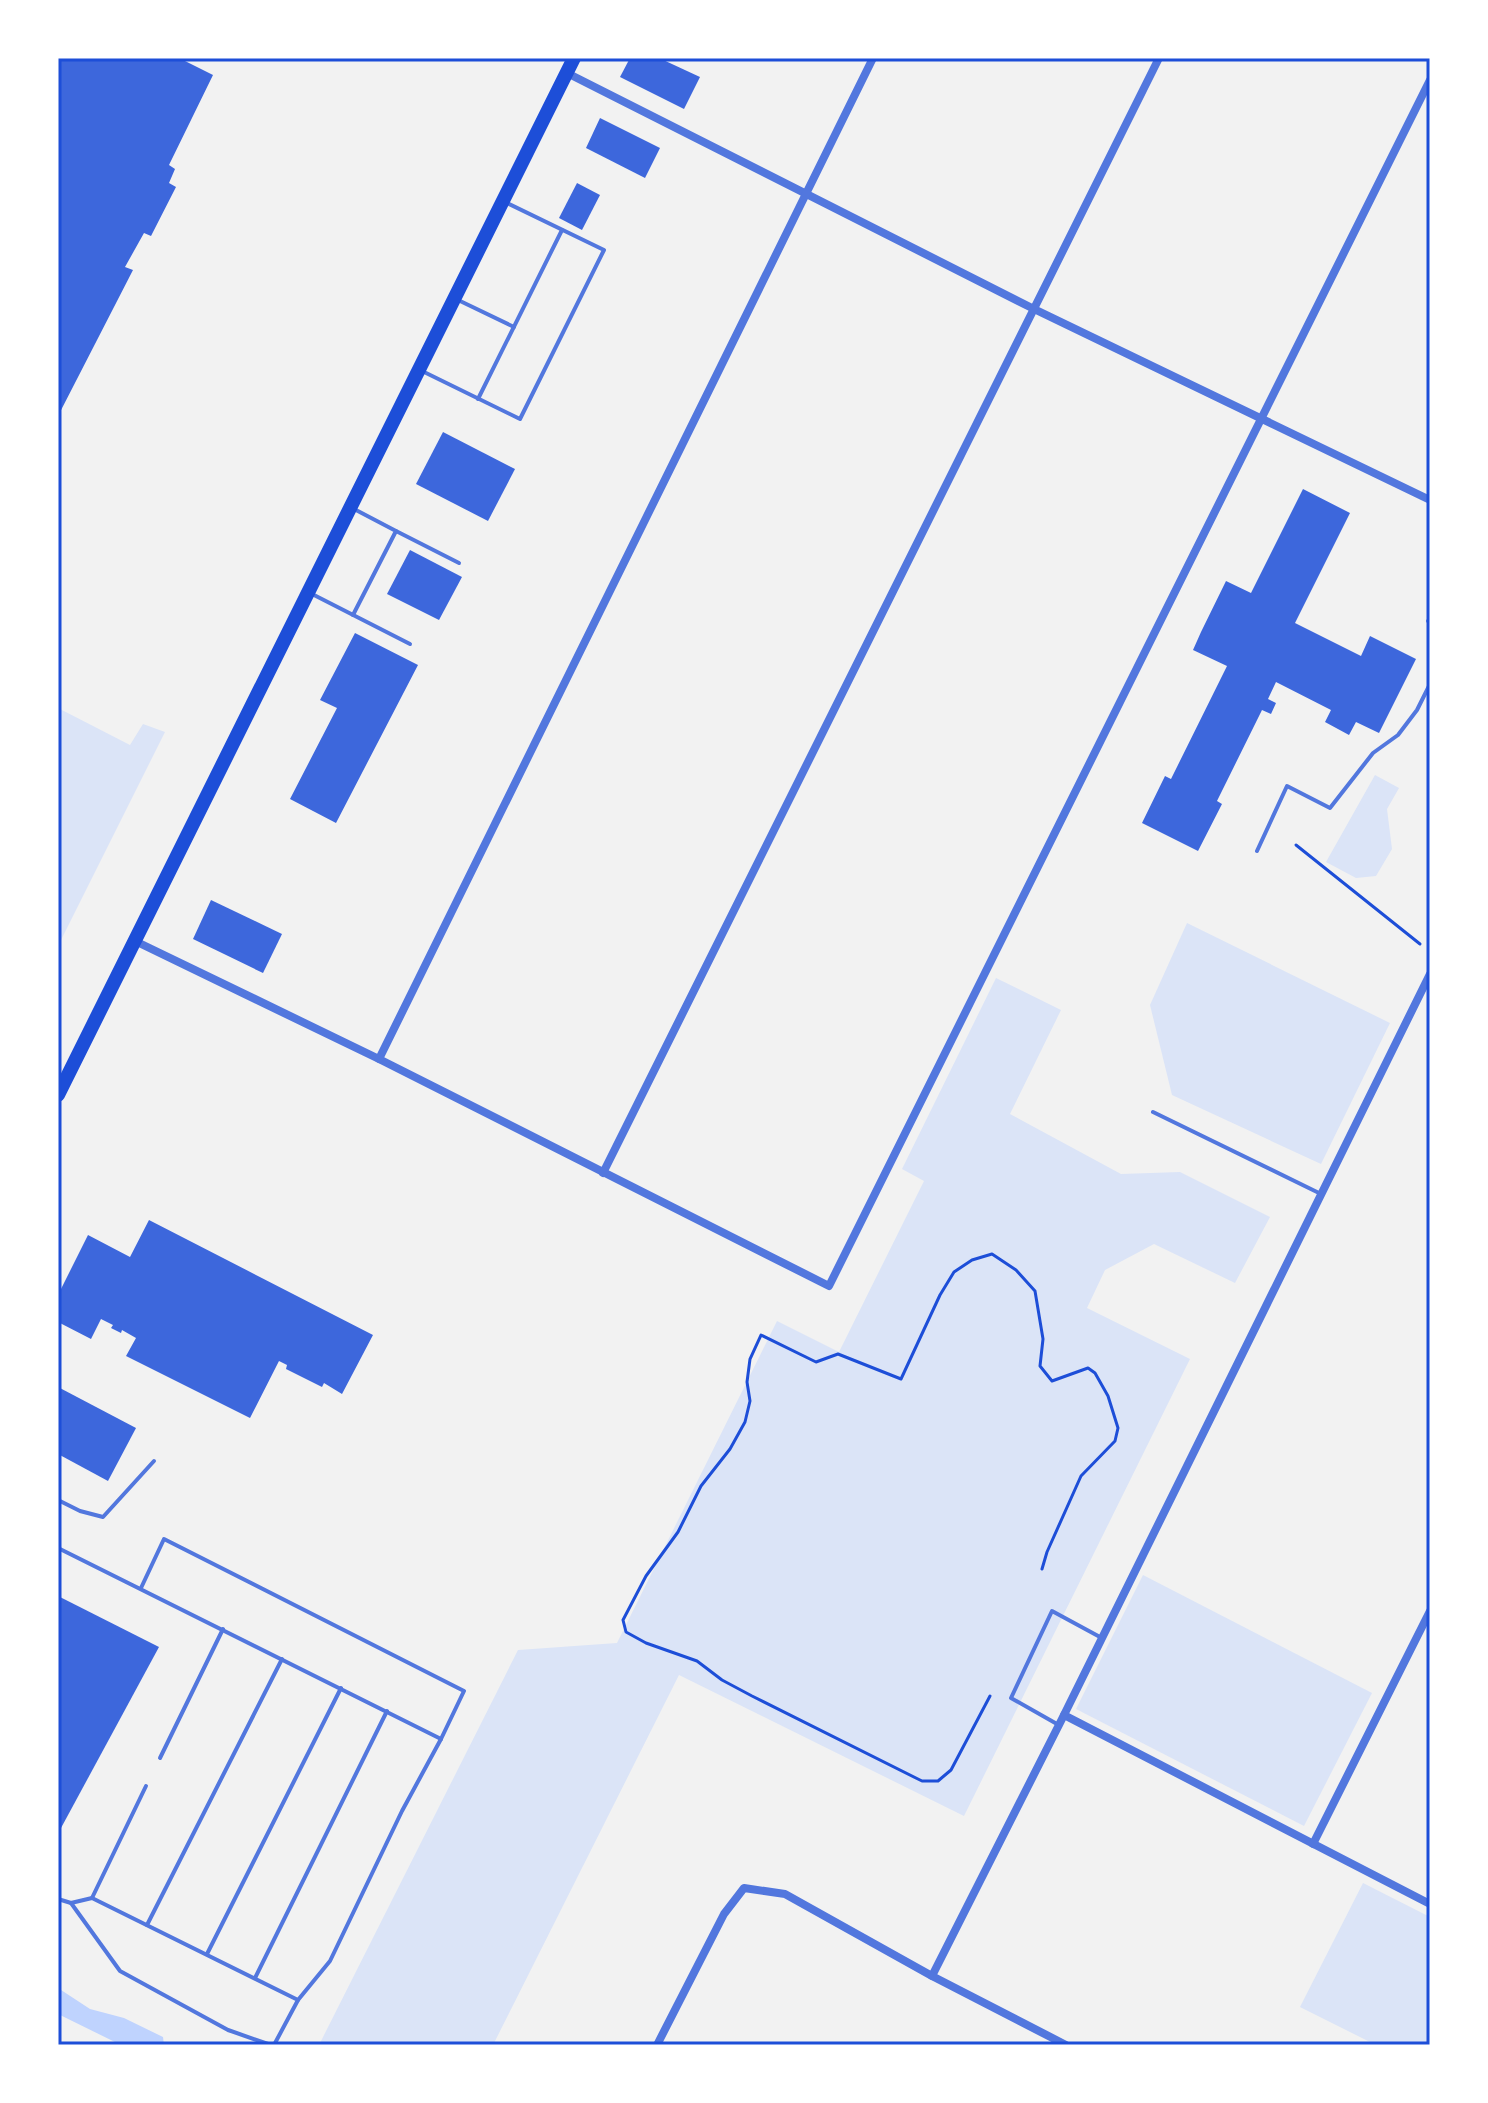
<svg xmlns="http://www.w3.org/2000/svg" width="1488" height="2103" viewBox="0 0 1488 2103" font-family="'Nunito Sans',sans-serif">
  <rect width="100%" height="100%" fill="#f2f2f2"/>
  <g fill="#dbe4f7">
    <polygon points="58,708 130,745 143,724 165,732 58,946"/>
    <polygon points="1375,775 1399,788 1387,809 1392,849 1376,876 1356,878 1326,862"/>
    <polygon points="1187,923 1390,1023 1321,1164 1172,1095 1150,1005"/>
    <polygon points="996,978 1061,1010 1010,1114 1121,1174 1180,1172 1270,1217 1235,1283 1154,1244 1105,1270 1087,1308 1190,1359 964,1816 679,1675 493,2045 319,2045 518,1650 617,1643 777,1321 839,1352 924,1181 902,1169"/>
    <polygon points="1143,1575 1372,1693 1304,1826 1076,1709"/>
    <polygon points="1363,1883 1430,1917 1430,2045 1376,2045 1300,2007"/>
  </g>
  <polygon fill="#bfd3fe" points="58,1988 90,2009 124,2018 163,2037 164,2045 121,2045 58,2014"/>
  <g fill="#3d67dc">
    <polygon points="58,58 179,58 213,75 169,165 175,169 169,183 176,187 151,236 144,233 125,267 133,270 58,416"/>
    <polygon points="630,58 659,58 700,77 684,109 620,77"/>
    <polygon points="600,118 660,148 645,178 586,148"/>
    <polygon points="577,183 600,195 582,230 559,218"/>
    <polygon points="443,432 515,469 488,521 416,484"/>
    <polygon points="1303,489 1350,513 1295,623 1361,656 1370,636 1416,659 1379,733 1356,722 1349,735 1325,722 1331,710 1276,682 1268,699 1276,703 1271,714 1262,710 1217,801 1222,804 1198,851 1142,823 1165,776 1171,779 1227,666 1193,650 1201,632 1226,581 1251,593"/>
    <polygon points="410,550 462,577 439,620 387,594"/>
    <polygon points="355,633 418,665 336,823 290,799 337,708 320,700"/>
    <polygon points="211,900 282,934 263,973 193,939"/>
    <polygon points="149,1220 373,1335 342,1394 324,1383 322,1387 286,1369 287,1365 279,1361 250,1418 126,1356 136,1338 122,1330 121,1333 111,1328 113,1325 101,1319 91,1339 58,1322 58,1295 88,1235 130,1257"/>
    <polygon points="58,1387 136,1428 108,1481 58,1454"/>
    <polygon points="58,1596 159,1647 61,1828 58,1827"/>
  </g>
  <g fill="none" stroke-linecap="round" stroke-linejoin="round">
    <g stroke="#1d4ed8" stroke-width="3">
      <polyline points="1296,845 1420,944"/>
      <polyline points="990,1696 951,1770 938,1781 922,1781 752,1696 722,1680 697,1661 646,1643 626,1632 623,1620 646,1576 678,1532 701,1486 730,1449 745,1422 750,1401 747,1382 750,1359 761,1335 816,1362 838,1354 901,1379 940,1295 954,1272 972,1260 992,1254 1016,1270 1035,1291 1043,1339 1040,1366 1052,1381 1088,1368 1095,1373 1108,1396 1118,1428 1115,1441 1081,1476 1047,1552 1042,1569"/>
    </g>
    <g stroke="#5277de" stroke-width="4">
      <polyline points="458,300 514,327"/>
      <polyline points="422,371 520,419 604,250 505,202"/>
      <polyline points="478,399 562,230"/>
      <polyline points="396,531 459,563"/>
      <polyline points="312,594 410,644"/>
      <polyline points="353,615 396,531 354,509"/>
      <polyline points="1430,618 1428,621 1430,624"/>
      <polyline points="1257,851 1287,786 1330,808 1373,753 1398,735 1417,710 1430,684"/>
      <polyline points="1153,1112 1319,1193"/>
      <polyline points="58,1500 80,1511 103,1517 154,1461"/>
      <polyline points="58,1548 441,1739 464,1691 164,1539 141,1588"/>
      <polyline points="1057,1724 1011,1698 1052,1611 1100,1637"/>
      <polyline points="160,1758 223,1629"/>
      <polyline points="92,1898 146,1786"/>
      <polyline points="58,1899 71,1903 92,1898 298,2000 274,2045"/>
      <polyline points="71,1903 120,1971 228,2030 271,2045"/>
      <polyline points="147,1925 282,1659"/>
      <polyline points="207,1954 341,1688"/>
      <polyline points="255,1978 387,1711"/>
      <polyline points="298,2000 330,1961 402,1811 441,1739"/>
    </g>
    <g stroke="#5277de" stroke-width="8">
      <polyline points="567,73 1034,309 1430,500"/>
      <polyline points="135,941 379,1059 829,1286 1430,80"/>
      <polyline points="379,1059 873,58"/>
      <polyline points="603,1173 1159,58"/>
      <polyline points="1064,1715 1430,1904"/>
      <polyline points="1313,1844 1430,1611"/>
      <polyline points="932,1976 1064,1715 1430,974"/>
      <polyline points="657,2045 724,1914 744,1888 785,1894 932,1976 1066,2045"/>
    </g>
    <polyline stroke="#1d4ed8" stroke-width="14" points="58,1095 574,58"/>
  </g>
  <rect width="1488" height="2103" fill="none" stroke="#ffffff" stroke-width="120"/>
  <rect x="60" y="60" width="1368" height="1983" fill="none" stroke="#1d4ed8" stroke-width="3"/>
</svg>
